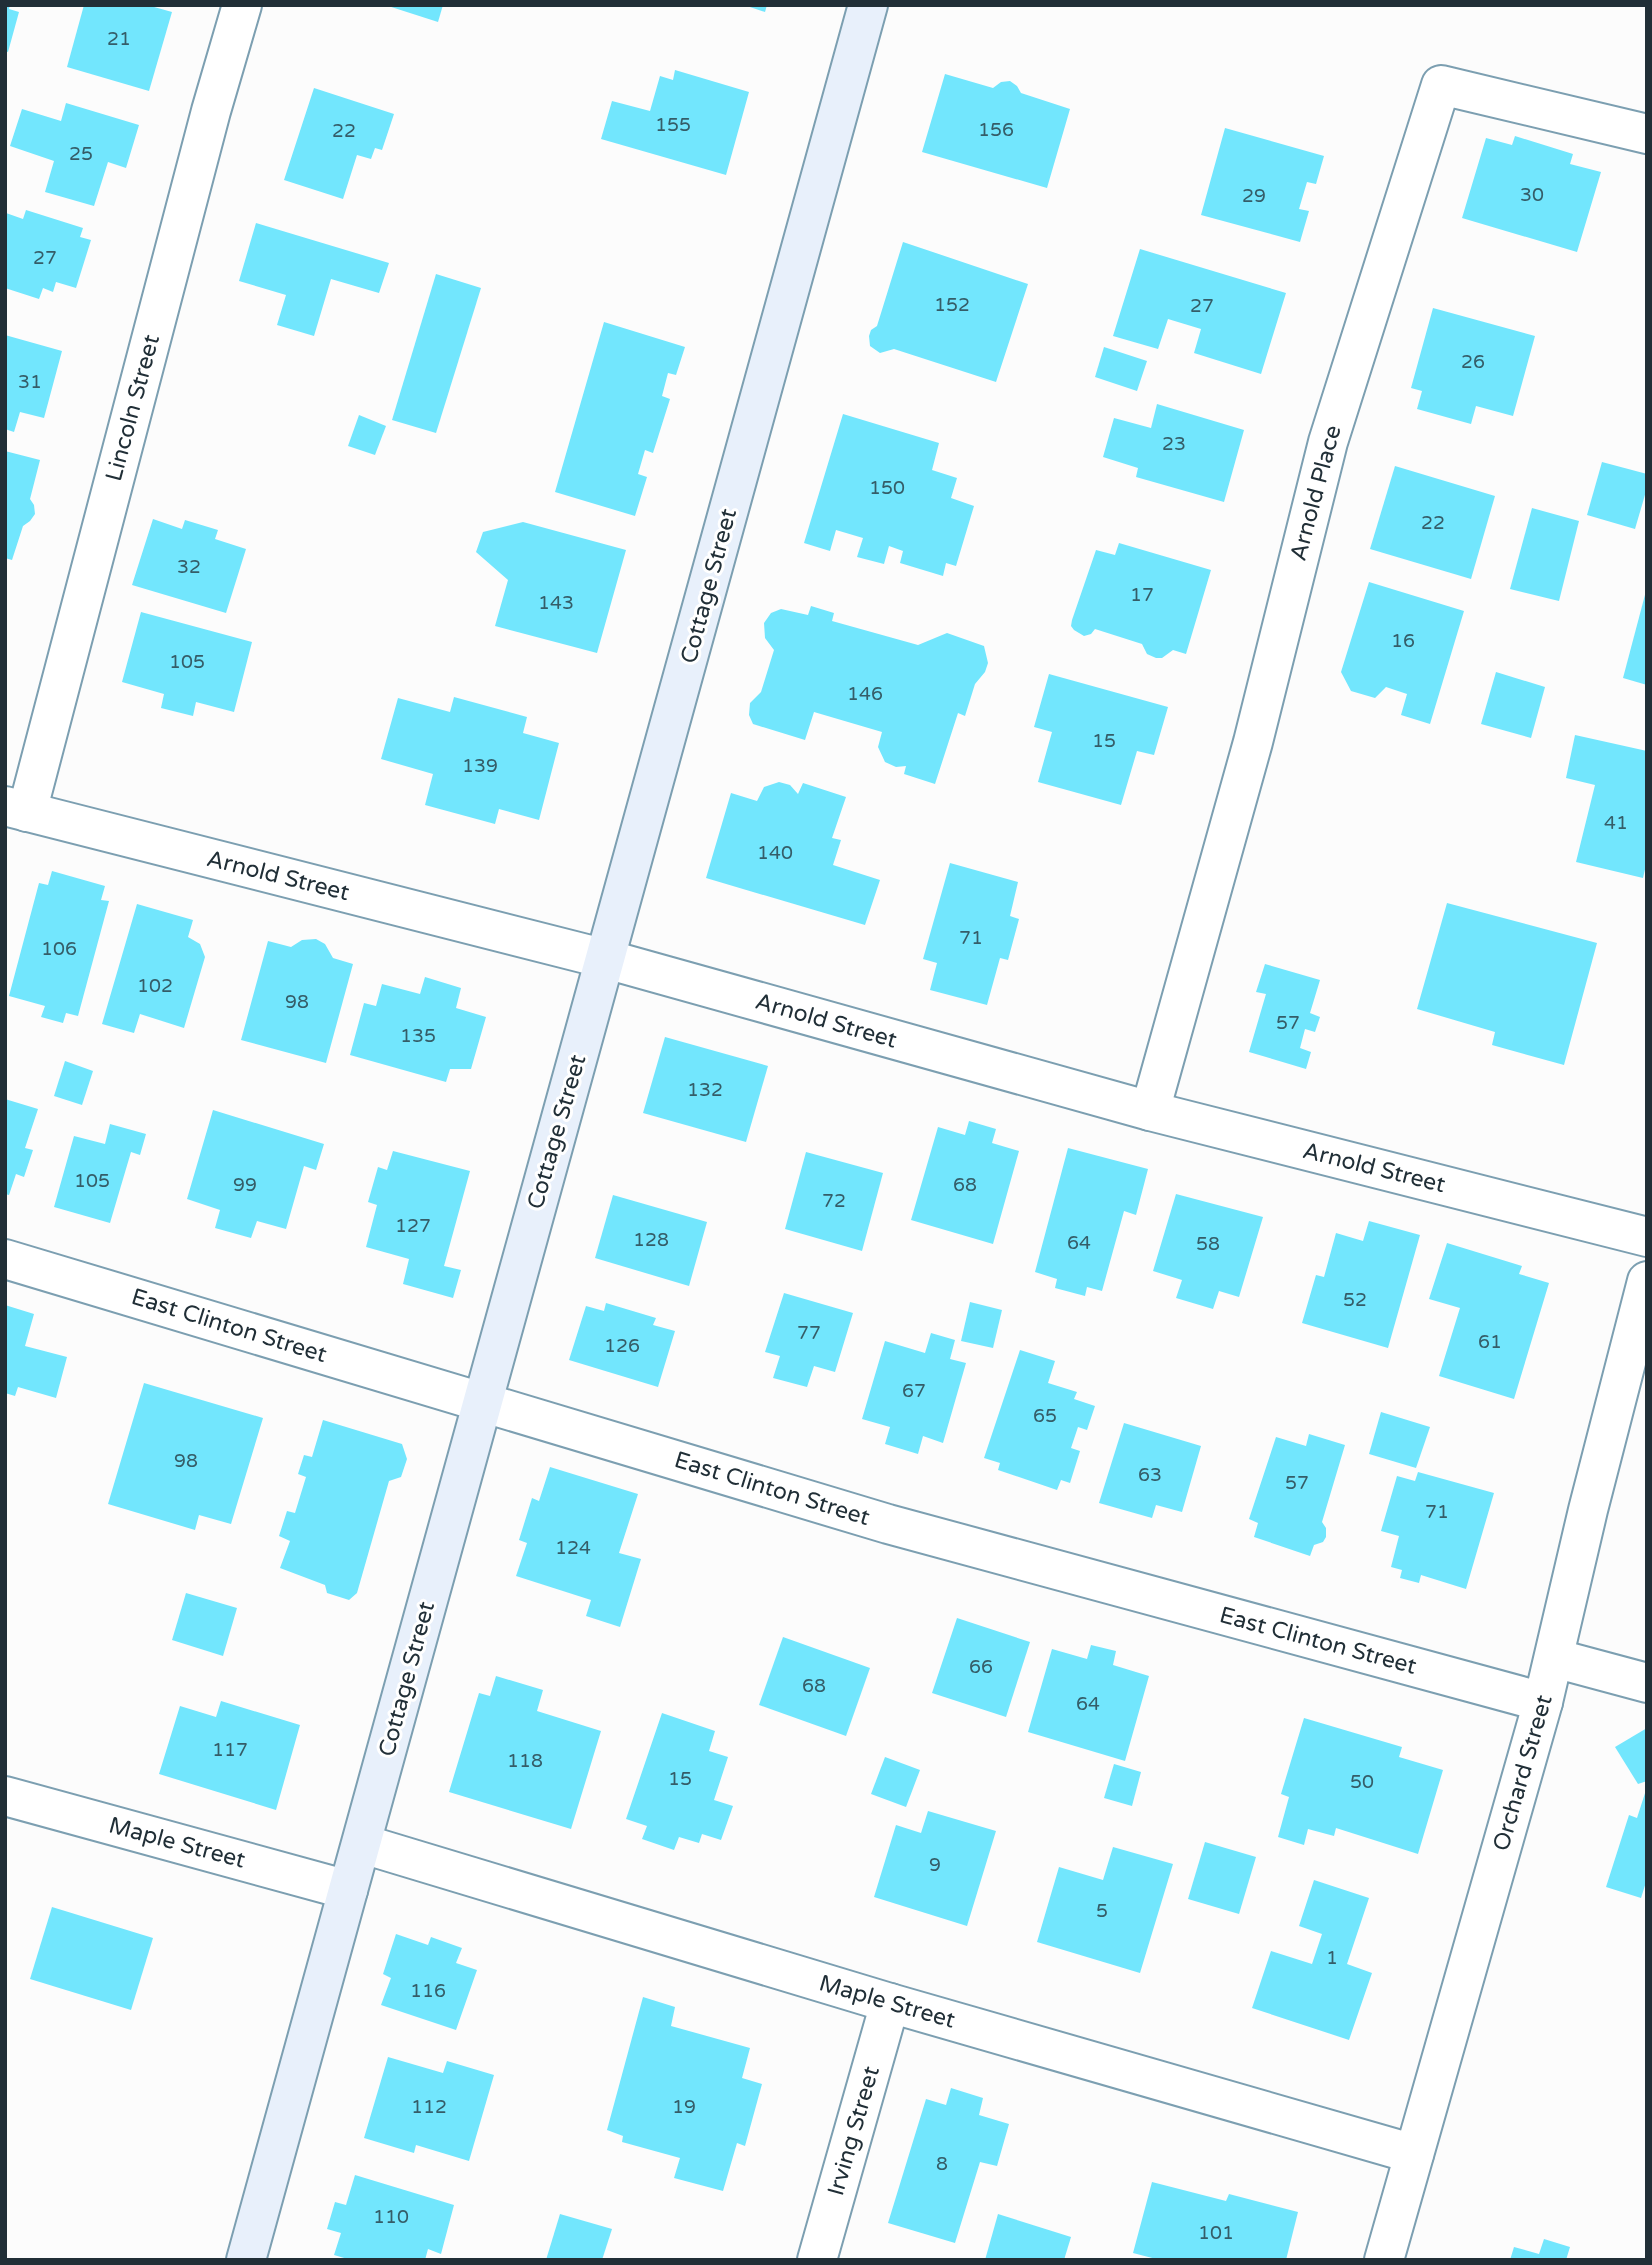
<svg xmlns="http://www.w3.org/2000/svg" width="1652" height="2265" viewBox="0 0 1652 2265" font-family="'Varela Round',sans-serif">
  <rect width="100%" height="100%" fill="#fcfcfc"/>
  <g fill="#72e6fd">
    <polygon points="5,5 10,5 9,9 19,12 8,52 5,51"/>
    <polygon points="84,5 147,5 172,12 149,91 67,67"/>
    <polygon points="385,5 443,5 438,22"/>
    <polygon points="744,5 767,5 765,12"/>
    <polygon points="675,70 749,92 726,175 601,139 612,101 650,111 660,76 673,80"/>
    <polygon points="945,74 993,88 1001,82 1010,81 1017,86 1021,93 1070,109 1047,188 922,152"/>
    <polygon points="314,88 394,114 382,150 375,148 371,159 357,155 343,199 284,180"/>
    <polygon points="66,103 139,125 126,168 108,162 94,206 45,192 54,161 10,146 22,109 61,121"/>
    <polygon points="1225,128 1324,156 1316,184 1307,182 1299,209 1309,211 1300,242 1201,215"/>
    <polygon points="1515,136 1573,154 1570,164 1601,172 1577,252 1462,218 1486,138 1512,145"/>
    <polygon points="26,210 83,228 80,237 91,240 76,288 56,282 53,292 43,288 39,299 5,288 5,216 6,213 23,219"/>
    <polygon points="256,223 389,263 379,293 331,279 314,336 277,325 286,295 239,281"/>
    <polygon points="903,242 1028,284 996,382 894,349 880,353 870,346 869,336 871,330 877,326"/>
    <polygon points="1140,249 1286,293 1261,374 1194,353 1201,329 1168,319 1158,349 1113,336"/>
    <polygon points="436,274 481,288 436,433 392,420"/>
    <polygon points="1433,308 1535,336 1513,416 1476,406 1471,424 1417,409 1422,391 1411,388"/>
    <polygon points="604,322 685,347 676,375 668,373 662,396 670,399 653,453 645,450 638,474 647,477 635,516 555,492"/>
    <polygon points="5,335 62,351 44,418 20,412 14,432 5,429"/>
    <polygon points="1104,347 1147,361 1137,391 1095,377"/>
    <polygon points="1157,404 1244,430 1224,502 1136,477 1138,468 1103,457 1114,418 1151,428"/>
    <polygon points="843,414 939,443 932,470 957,478 951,498 974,506 956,566 946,563 943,576 900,563 903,551 889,546 884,564 857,557 863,538 836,530 830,551 804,543"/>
    <polygon points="359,415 386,426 375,455 348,446"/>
    <polygon points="5,451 40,460 30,499 34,505 35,514 30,521 23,526 12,560 5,558"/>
    <polygon points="1602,462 1647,474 1647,488 1635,529 1587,515"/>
    <polygon points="1395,466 1495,496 1471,579 1370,549"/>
    <polygon points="1532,508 1579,521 1559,601 1510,589"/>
    <polygon points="153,519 182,529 185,520 218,530 215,539 246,549 226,613 132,585"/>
    <polygon points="523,522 626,550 597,653 495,626 508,580 476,552 483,532"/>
    <polygon points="1119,543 1211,570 1186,654 1173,650 1162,658 1156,658 1147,654 1142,644 1095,629 1091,634 1084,636 1074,630 1071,626 1072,620 1096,550 1115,555"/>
    <polygon points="1369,582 1464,611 1430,724 1401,715 1407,694 1386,687 1375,698 1351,691 1341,672"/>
    <polygon points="1646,591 1647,592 1647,685 1623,678"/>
    <polygon points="811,606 834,613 832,621 918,645 947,633 984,646 988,663 985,672 975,684 965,716 958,713 935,784 904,774 906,766 896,767 885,762 878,747 882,732 814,712 805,740 753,724 749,715 750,703 761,692 774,650 765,638 764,623 771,613 781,609 808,615"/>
    <polygon points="141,612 252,642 234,712 196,702 193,716 161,708 164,694 122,682"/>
    <polygon points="1496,672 1545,687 1531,738 1481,724"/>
    <polygon points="1049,674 1168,707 1154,755 1137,751 1121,805 1038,782 1052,732 1034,727"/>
    <polygon points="454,697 527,717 523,733 559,743 539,820 499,809 495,824 425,805 433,774 381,759 398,698 450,712"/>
    <polygon points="1575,735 1647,751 1647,861 1643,878 1576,862 1595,785 1566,778"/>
    <polygon points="779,782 790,785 798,794 803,783 846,797 832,838 841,840 833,865 880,880 865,925 706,878 731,793 757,801 764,787"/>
    <polygon points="950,863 1018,882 1010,916 1019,919 1008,960 1000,958 987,1005 930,990 937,963 923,959"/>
    <polygon points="52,871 105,886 101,900 109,901 78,1016 66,1013 63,1023 41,1017 45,1006 9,996 39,883 48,885"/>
    <polygon points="1447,903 1597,943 1564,1065 1492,1045 1495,1032 1417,1009"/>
    <polygon points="137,904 193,920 188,937 200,944 205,957 184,1028 140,1014 134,1033 102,1024"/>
    <polygon points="316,939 325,944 333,958 353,964 326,1063 241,1040 268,941 291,947 302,940"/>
    <polygon points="1265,964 1320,980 1310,1013 1320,1017 1315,1032 1305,1029 1300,1048 1311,1052 1306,1069 1249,1052 1266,994 1256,992"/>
    <polygon points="425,977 461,988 456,1008 486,1017 471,1069 450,1069 446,1082 350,1055 364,1003 376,1006 382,984 420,994"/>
    <polygon points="665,1037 768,1066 746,1142 643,1113"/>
    <polygon points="65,1061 93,1071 82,1105 54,1096"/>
    <polygon points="5,1099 38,1109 25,1148 33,1150 24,1177 16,1174 9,1195 5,1194"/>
    <polygon points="213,1110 324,1144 316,1170 304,1166 286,1229 257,1221 251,1238 215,1228 220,1210 187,1199"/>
    <polygon points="969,1121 996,1129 992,1143 1019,1151 993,1244 911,1220 938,1127 965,1135"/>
    <polygon points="110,1124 146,1134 140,1155 131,1152 110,1223 54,1207 74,1136 105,1144"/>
    <polygon points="1068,1148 1148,1169 1136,1215 1124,1211 1102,1291 1087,1287 1085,1296 1055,1288 1057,1279 1035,1272"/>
    <polygon points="393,1151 470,1171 444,1266 461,1270 453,1298 403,1284 409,1259 366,1247 377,1205 368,1202 378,1167 387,1170"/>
    <polygon points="806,1152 883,1173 862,1251 785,1229"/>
    <polygon points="1176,1194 1263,1217 1239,1297 1219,1291 1213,1309 1176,1298 1182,1280 1153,1271"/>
    <polygon points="613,1195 707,1222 689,1286 595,1258"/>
    <polygon points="1369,1221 1420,1235 1388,1348 1302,1323 1316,1275 1324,1277 1336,1233 1363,1241"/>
    <polygon points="1447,1243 1522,1266 1519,1274 1549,1283 1514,1399 1439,1376 1460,1308 1429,1299"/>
    <polygon points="784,1293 853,1313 835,1372 814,1366 807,1387 773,1378 780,1356 765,1352"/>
    <polygon points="970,1302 1002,1310 993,1348 961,1341"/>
    <polygon points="606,1303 656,1318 653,1325 675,1331 658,1387 569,1360 586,1306 604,1311"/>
    <polygon points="5,1305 34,1314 25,1346 67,1357 56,1398 18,1387 15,1396 5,1393"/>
    <polygon points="931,1333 955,1340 950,1359 966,1363 943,1443 923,1436 918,1454 885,1444 890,1427 862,1419 885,1341 925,1353"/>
    <polygon points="1020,1350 1055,1361 1048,1383 1077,1392 1074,1399 1095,1406 1087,1430 1078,1427 1071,1448 1080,1451 1070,1483 1061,1480 1057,1490 998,1470 1000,1463 984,1458"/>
    <polygon points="144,1383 263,1418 231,1524 199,1515 195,1530 108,1504"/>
    <polygon points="1381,1412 1430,1427 1416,1468 1369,1454"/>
    <polygon points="323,1420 402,1444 407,1459 401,1477 389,1481 357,1593 349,1600 327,1593 325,1585 280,1568 290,1541 279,1536 287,1511 295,1513 306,1477 298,1474 304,1455 312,1457"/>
    <polygon points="1124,1423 1201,1446 1182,1512 1156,1505 1152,1518 1099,1503"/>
    <polygon points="1309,1434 1345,1445 1322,1522 1326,1528 1326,1537 1323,1542 1314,1545 1310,1556 1254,1537 1258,1523 1249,1519 1276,1437 1306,1446"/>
    <polygon points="550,1467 638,1494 619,1553 641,1559 620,1627 586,1616 591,1600 516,1576 527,1543 519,1540 532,1498 539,1501"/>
    <polygon points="1418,1472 1494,1493 1466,1589 1421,1575 1419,1583 1400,1578 1402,1570 1391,1567 1399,1536 1381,1531 1397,1476 1415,1481"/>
    <polygon points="186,1593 237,1608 223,1656 172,1640"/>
    <polygon points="957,1618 1030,1642 1006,1717 932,1693"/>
    <polygon points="783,1637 870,1668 846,1736 759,1705"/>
    <polygon points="1091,1645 1116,1651 1113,1665 1149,1676 1125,1761 1028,1732 1052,1649 1087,1659"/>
    <polygon points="496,1676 543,1690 537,1711 601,1731 571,1829 449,1792 479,1693 490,1696"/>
    <polygon points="221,1701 300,1725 276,1810 159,1774 180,1706 216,1717"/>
    <polygon points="662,1713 715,1731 709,1751 728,1757 714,1800 733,1806 721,1840 702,1834 699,1843 679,1837 674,1850 642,1839 647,1826 626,1819"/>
    <polygon points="1304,1718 1402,1747 1399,1757 1443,1770 1418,1854 1336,1828 1334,1836 1308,1829 1304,1845 1278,1837 1289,1797 1281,1794"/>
    <polygon points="1647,1728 1647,1781 1638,1784 1615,1747"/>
    <polygon points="885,1757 920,1770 906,1807 871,1794"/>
    <polygon points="1114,1764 1141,1772 1132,1806 1104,1798"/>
    <polygon points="1646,1790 1647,1879 1641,1898 1606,1887 1629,1815 1637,1818"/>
    <polygon points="928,1811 996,1831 967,1926 874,1897 896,1825 921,1833"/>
    <polygon points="1205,1842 1256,1857 1239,1914 1188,1899"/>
    <polygon points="1113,1847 1173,1864 1140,1973 1037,1942 1059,1867 1103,1880"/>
    <polygon points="1314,1880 1369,1898 1347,1964 1372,1973 1349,2040 1252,2008 1271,1951 1312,1964 1322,1934 1299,1926"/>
    <polygon points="52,1907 153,1938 131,2010 30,1979"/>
    <polygon points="396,1934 428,1945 431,1937 462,1948 456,1963 477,1970 456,2030 381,2005 391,1978 383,1974"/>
    <polygon points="643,1997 675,2007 671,2026 750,2048 742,2078 762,2084 745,2146 737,2143 723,2191 674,2178 680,2158 622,2142 623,2136 607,2130"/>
    <polygon points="388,2057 443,2073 447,2061 494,2075 469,2161 416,2145 414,2153 364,2138"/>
    <polygon points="951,2088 983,2098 979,2115 1009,2124 997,2166 980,2162 955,2243 888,2223 926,2099 946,2105"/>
    <polygon points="355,2175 454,2205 441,2254 428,2249 425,2260 351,2260 334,2255 341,2233 327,2229 335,2202 346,2205"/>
    <polygon points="1152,2182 1226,2201 1229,2194 1298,2212 1286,2260 1160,2260 1133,2253"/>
    <polygon points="560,2214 612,2229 602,2260 546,2260"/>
    <polygon points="998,2214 1071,2237 1064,2260 985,2260"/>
    <polygon points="1544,2239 1570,2247 1566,2260 1510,2260 1514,2247 1539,2254"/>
  </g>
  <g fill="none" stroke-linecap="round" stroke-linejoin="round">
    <defs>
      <g id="minor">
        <polyline points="5,806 606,959 1150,1111 1647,1237"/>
        <polyline points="27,812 211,111 242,5"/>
        <polyline points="1150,1111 1253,742 1328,442 1441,85 1647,134"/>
        <polyline points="5,1259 888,1524 1543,1702"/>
        <polyline points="1554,1658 1647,1683"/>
        <polyline points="5,1796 348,1890"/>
        <polyline points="363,1844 890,2003 1414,2154"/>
        <polyline points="817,2260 890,2003"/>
      </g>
      <polyline id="tertiary" points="1384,2260 1543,1702 1588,1510 1647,1281"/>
      <polyline id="secondary" points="246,2260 868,5"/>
    </defs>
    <use href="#minor" stroke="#7c9fb1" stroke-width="42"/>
    <use href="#tertiary" stroke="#7c9fb1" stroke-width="42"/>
    <use href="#secondary" stroke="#7c9fb1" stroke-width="42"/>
    <use href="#minor" stroke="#fff" stroke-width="38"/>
    <use href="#tertiary" stroke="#fff" stroke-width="38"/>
    <use href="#secondary" stroke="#e8f0fb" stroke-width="38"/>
  </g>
  <g text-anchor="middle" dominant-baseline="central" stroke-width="6" stroke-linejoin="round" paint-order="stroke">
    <g font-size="19" fill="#355d68">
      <text x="119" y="39">21</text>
      <text x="673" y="125">155</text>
      <text x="996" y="130">156</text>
      <text x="344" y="131">22</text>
      <text x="81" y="154">25</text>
      <text x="1532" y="195">30</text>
      <text x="1254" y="196">29</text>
      <text x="45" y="258">27</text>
      <text x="952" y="305">152</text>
      <text x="1202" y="306">27</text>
      <text x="1473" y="362">26</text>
      <text x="30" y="382">31</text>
      <text x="1174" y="444">23</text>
      <text x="887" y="488">150</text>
      <text x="1433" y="523">22</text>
      <text x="189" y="567">32</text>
      <text x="1142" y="595">17</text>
      <text x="556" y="603">143</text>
      <text x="1403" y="641">16</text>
      <text x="187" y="662">105</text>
      <text x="865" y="694">146</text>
      <text x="1104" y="741">15</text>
      <text x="480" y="766">139</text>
      <text x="1616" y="823">41</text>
      <text x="775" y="853">140</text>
      <text x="971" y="938">71</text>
      <text x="59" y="949">106</text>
      <text x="155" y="986">102</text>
      <text x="297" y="1002">98</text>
      <text x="1288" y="1023">57</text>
      <text x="418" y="1036">135</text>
      <text x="705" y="1090">132</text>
      <text x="92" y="1181">105</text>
      <text x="245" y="1185">99</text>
      <text x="965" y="1185">68</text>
      <text x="834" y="1201">72</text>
      <text x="413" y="1226">127</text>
      <text x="651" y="1240">128</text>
      <text x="1079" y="1243">64</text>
      <text x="1208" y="1244">58</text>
      <text x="1355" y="1300">52</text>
      <text x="809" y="1333">77</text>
      <text x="1490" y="1342">61</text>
      <text x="622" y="1346">126</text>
      <text x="914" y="1391">67</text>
      <text x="1045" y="1416">65</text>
      <text x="186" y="1461">98</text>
      <text x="1150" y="1475">63</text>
      <text x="1297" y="1483">57</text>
      <text x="1437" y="1512">71</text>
      <text x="573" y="1548">124</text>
      <text x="981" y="1667">66</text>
      <text x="814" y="1686">68</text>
      <text x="1088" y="1704">64</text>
      <text x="230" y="1750">117</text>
      <text x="525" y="1761">118</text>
      <text x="680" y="1779">15</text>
      <text x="1362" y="1782">50</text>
      <text x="935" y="1865">9</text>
      <text x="1102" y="1911">5</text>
      <text x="1332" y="1958">1</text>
      <text x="428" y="1991">116</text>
      <text x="429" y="2107">112</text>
      <text x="684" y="2107">19</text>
      <text x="942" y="2164">8</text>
      <text x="391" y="2217">110</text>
      <text x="1216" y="2233">101</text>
    </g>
    <g font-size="23" fill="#212f37" stroke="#fff">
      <text transform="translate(133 408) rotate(-75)">Lincoln Street</text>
      <text transform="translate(1316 493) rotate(-75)">Arnold Place</text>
      <text transform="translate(709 586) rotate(-75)">Cottage Street</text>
      <text transform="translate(278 876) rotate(14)">Arnold Street</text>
      <text transform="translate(826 1021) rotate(16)">Arnold Street</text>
      <text transform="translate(557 1132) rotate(-74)">Cottage Street</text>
      <text transform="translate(1374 1168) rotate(14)">Arnold Street</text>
      <text transform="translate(229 1326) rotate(17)">East Clinton Street</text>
      <text transform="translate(772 1489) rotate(17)">East Clinton Street</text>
      <text transform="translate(1318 1641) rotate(15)">East Clinton Street</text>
      <text transform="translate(407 1679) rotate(-75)">Cottage Street</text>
      <text transform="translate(1523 1773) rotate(-74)">Orchard Street</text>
      <text transform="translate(177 1843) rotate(15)">Maple Street</text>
      <text transform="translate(887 2002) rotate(16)">Maple Street</text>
      <text transform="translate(854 2131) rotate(-74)">Irving Street</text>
    </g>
  </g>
  <rect width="1652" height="2265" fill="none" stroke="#212f37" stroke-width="14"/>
</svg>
